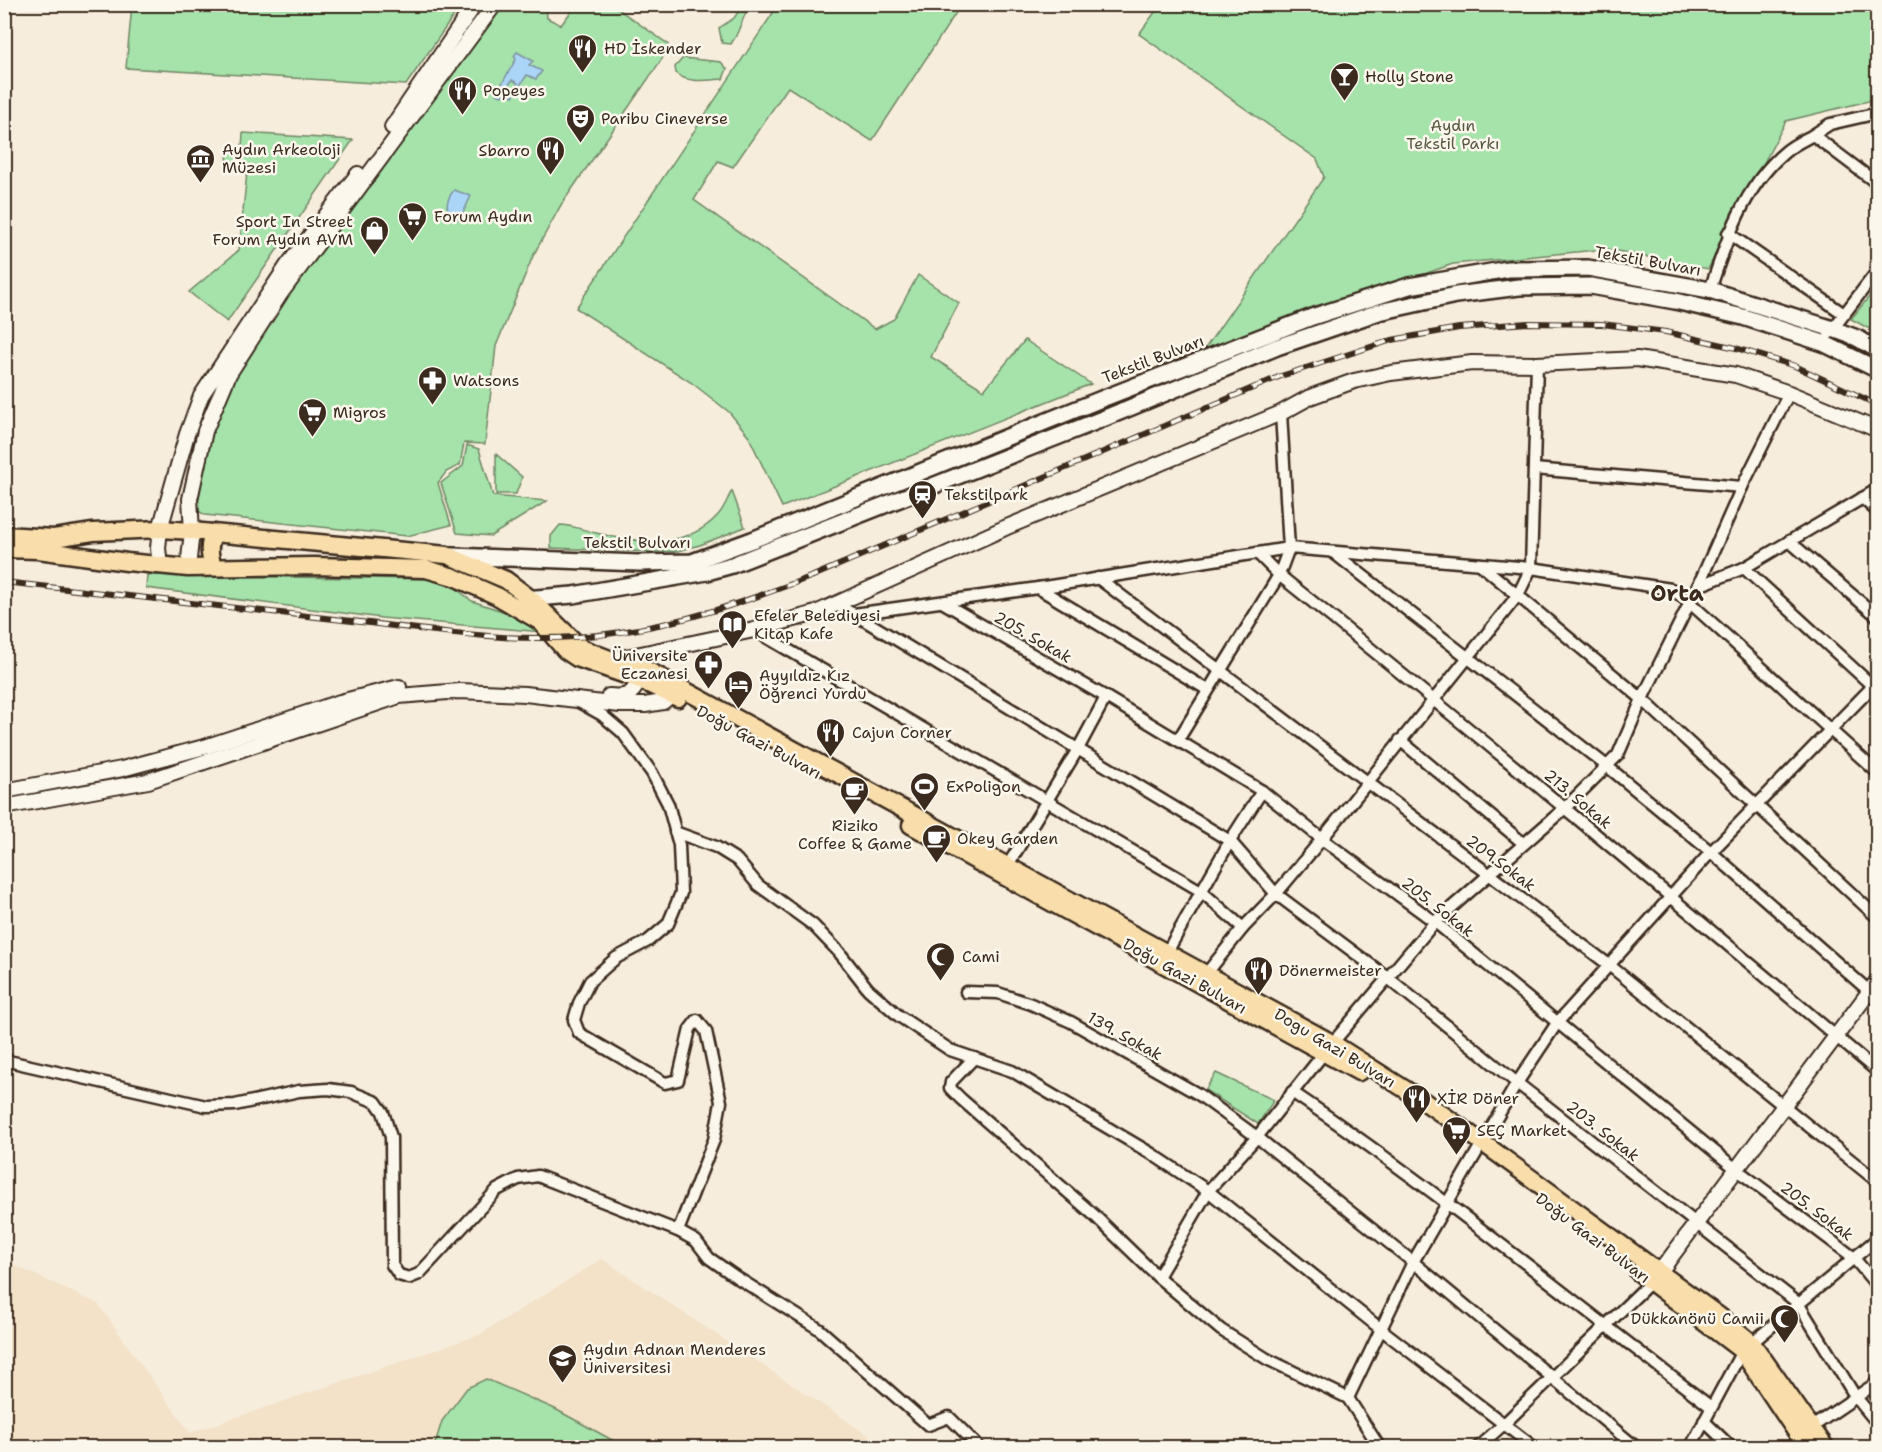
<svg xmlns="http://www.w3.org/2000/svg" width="1882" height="1452" viewBox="0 0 1882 1452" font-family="'Shantell Sans',sans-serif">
  <rect width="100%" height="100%" fill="#f7eddc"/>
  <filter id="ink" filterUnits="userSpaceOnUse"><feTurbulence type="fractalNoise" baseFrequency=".0167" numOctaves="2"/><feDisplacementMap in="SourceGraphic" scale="12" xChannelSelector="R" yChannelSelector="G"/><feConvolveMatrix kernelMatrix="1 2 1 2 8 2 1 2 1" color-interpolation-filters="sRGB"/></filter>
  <g filter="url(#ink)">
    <polygon fill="#f3e1c8" points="602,1259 886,1447 5,1448 5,1261 98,1304 190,1433 479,1335"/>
    <g fill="#a5e3ab" stroke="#708664" stroke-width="1.5">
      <polygon points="1161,4 1877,5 1877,99 1786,121 1708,269 1607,249 1453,264 1204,350 1324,177 1317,159 1139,34"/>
      <polygon points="132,5 132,4 461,5 406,85 126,68"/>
      <polygon points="500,5 544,5 546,6 547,18 561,25 576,5 612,5 668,44 662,59 561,205 533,256 496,346 485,444 464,443 460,465 446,472 438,483 451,525 407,536 205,515 197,510 213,418 267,324 387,155"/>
      <polygon points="743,5 749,5 736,36 731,44 722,43 719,28 734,18"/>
      <polygon points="773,5 961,5 872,141 788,87 733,167 718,161 694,200 875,329 894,319 918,275 959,303 931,357 984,390 1025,340 1091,384 782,507 748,435 729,412 692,383 576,308 773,13"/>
      <path d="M683,58L721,62L727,69L723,79C708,80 687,84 676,73L675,67Z"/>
      <polygon points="243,133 353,140 227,322 189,292 239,250 247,172 228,169 227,151 242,148"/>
      <polygon points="1877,287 1878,333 1877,333 1851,319"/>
      <polygon points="467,445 479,449 493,496 547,501 491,536 457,533 441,483 463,466"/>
      <polygon points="496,454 522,477 516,494 496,494"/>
      <path d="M732,491L745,527L700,545L678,551L655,552L551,548V536L560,525C572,525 583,530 596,533C636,543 687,550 718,515C724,509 727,499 732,491Z"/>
      <polygon points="147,575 430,579 454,587 472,601 511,614 543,632 382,618 146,588"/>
      <polygon points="1216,1073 1274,1100 1258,1124 1205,1090"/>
      <polygon points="486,1379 555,1409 625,1447 434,1447 442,1421 467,1388"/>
    </g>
    <g fill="#abd5f7" stroke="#7e91a0" stroke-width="1.5">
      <polygon points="517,52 533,61 529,65 542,71 536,79 527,75 513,96 511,95 518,83 512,80 502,96 496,94 516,59 514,56"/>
      <path d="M454,190L471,196L461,217L455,221C444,211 445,201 454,190Z"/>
    </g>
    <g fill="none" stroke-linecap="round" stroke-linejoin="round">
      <defs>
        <g id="minor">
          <polyline points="1878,113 1830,124 1813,135 1878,184"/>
          <polyline points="1728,233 1844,314"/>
          <path d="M1710,290C1726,241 1744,186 1785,152C1793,145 1804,140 1813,135"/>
          <polyline points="1829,334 1878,270"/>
          <polyline points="1534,469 1742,487"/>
          <polyline points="1862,498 1878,512"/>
          <polyline points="1789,541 1878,617"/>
          <path d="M1257,553L1279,575C1482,737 1680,904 1878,1072"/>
          <polyline points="1334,553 1608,767 1711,852 1878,999"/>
          <polyline points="1480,564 1642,699 1878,918"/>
          <polyline points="1744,568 1878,691"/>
          <polyline points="1098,578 1609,965 1878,1182"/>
          <polyline points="1698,586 1744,568 1878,489"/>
          <polyline points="1038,588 1208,690"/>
          <polyline points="942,602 1106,697 1262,791 1322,839 1435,922 1736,1169 1853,1257 1878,1287"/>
          <polyline points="834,604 854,614 1038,588 1289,548 1531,568 1671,589 1688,601 1878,773"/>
          <polyline points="854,614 1230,841 1276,894 1387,977 1517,1083 1798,1303 1855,1396 1878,1424"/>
          <polyline points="754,630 1201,891 1243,928"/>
          <polyline points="577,701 602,715 623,733 652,773 668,804 679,845 681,893 668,924 648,941 616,958 590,981 579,1003 574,1020 579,1033 665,1083 678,1080 690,1029 697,1020 706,1031 721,1102 714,1140 678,1231"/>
          <polyline points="1178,740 1279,575 1289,548 1281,413"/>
          <polyline points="1400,740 1523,843"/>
          <polyline points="675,832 716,847 737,860 758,885 813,925 839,952 868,989 899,1016 950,1050 1012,1071 1152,1154 1208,1191 1382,1330 1535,1448"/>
          <polyline points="1008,865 1078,749 1106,697"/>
          <polyline points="1167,952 1230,841 1262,791"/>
          <polyline points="1206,974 1243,928 1276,894 1322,839 1518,595 1531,568 1537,364"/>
          <polyline points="966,992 998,993 1031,1004 1071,1022 1198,1094 1257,1137 1413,1262 1637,1448"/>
          <polyline points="974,1058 951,1082 950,1088 961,1099 1094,1215 1158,1277 1221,1330 1267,1359 1348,1398 1380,1448"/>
          <polyline points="4,1060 206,1106 235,1105 299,1091 328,1089 351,1092 376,1102 383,1112 391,1137 392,1265 399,1275 409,1278 419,1274 497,1190 518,1179 538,1176 678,1231 696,1241 709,1258 736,1277 819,1329 928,1425 949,1417 980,1448"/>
          <path d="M1292,1092C1437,1190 1572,1301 1711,1407"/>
          <polyline points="1158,1277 1208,1191 1257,1137 1324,1053 1435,922 1565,808 1618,755 1642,699 1698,586 1742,487 1789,393"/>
          <polyline points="1348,1398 1413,1262 1517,1083 1557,1023 1711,852 1878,681"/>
          <polyline points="1704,1421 1732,1448"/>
          <polyline points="1812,1427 1878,1382"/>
          <polyline points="1477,1448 1504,1424 1655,1278"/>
          <polyline points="1690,1448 1742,1351 1878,1238"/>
        </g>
        <g id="tertiary">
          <polyline points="392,127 475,4"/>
          <polyline points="160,566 158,548 160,529 187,434 201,396 287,266 358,174"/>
          <polyline points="188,568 192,531 190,499 205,431 229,374 281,293 495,4"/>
          <polyline points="612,660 754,630 816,613 1007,527 1281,413 1310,397 1354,381 1391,373 1472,363 1537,364 1637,359 1736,375 1789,393 1878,430"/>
          <path d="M609,696C632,699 635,690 644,671"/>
          <polyline points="4,791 122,769 208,746 340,702 399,687"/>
          <polyline points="4,807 148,781 399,696 460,691 525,694 620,705 645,705 663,702 671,695"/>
          <polyline points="1659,1273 1878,980"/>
        </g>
        <g id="secondary">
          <polyline points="453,556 639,563 692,562 752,540 1099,400 1312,317 1409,286 1508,269 1588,268 1710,290 1833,329 1857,338 1878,350"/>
          <polyline points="524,599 573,595 707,572 732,565 1105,418 1277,347 1379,312 1456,295 1519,287 1591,286 1675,301 1743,317 1823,343 1878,370"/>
        </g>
        <g id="primary">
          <polyline points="4,535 54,538 93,532 160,529 192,531 447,555 506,580 531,599 581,648 612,660 645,669 677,686 1332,1043 1422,1100 1483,1143 1719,1316 1752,1343 1826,1448"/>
          <polyline points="4,549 38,550 127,562 188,568 314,566 426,569 454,577 497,596 541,622 565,650 577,658 640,680 678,698"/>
          <path d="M213,566C209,554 208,545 214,533"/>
          <polyline points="911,825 1359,1072"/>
          <polyline points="1638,1272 1742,1351 1807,1448"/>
        </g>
      </defs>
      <use href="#minor" stroke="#3b2a1e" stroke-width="15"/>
      <use href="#tertiary" stroke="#3b2a1e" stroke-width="18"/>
      <use href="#secondary" stroke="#3b2a1e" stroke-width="20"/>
      <use href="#primary" stroke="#3b2a1e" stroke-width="21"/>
      <use href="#minor" stroke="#fbf7ec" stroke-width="10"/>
      <use href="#tertiary" stroke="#fbf7ec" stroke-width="14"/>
      <use href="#secondary" stroke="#fbf7ec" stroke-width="15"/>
      <use href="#primary" stroke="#f9deab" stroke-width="16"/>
      <defs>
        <path id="rail" d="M4,582C120,595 236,608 352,621C438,631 527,646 614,633C685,623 747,601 813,576L1281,376L1392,340L1459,328L1528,323L1602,324L1666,332L1736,348L1795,366L1878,405"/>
      </defs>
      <use href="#rail" stroke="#3b2a1e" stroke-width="6"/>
      <use href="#rail" stroke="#fbf7ec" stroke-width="4" stroke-dasharray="11" stroke-linecap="butt"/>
    </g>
  </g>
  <defs>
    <symbol id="restaurant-pin" viewBox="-11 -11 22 30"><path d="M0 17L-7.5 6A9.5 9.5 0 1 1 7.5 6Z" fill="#3b2a1e" stroke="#fbf7ec"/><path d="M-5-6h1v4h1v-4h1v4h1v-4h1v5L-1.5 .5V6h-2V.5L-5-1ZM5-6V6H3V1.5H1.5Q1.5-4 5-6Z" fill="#fff"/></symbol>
    <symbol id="bar-pin" viewBox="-11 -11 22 30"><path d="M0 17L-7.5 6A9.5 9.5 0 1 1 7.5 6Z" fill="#3b2a1e" stroke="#fbf7ec"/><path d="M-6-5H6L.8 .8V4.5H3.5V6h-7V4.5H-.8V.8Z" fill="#fff"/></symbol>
    <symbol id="theatre-pin" viewBox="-11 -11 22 30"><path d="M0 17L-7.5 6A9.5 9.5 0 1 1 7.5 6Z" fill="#3b2a1e" stroke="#fbf7ec"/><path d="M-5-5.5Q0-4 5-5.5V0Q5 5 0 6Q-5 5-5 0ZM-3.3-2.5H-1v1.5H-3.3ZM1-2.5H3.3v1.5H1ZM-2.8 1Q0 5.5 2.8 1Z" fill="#fff"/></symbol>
    <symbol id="museum-pin" viewBox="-11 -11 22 30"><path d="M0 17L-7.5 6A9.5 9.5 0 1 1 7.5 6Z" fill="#3b2a1e" stroke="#fbf7ec"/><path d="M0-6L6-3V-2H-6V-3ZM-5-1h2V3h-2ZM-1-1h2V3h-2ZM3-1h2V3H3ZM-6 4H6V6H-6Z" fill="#fff"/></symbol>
    <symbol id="supermarket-pin" viewBox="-11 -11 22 30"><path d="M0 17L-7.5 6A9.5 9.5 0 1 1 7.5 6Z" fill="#3b2a1e" stroke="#fbf7ec"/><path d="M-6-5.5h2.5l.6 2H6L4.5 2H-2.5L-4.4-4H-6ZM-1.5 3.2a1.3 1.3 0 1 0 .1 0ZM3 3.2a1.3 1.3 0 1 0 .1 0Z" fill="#fff"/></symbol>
    <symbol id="shop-pin" viewBox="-11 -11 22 30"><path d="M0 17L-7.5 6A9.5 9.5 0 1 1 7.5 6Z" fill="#3b2a1e" stroke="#fbf7ec"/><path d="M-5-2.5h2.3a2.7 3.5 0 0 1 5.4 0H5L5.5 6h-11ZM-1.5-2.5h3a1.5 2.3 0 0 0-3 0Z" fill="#fff"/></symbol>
    <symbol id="pharmacy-pin" viewBox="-11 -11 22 30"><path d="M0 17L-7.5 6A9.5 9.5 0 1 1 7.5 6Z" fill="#3b2a1e" stroke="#fbf7ec"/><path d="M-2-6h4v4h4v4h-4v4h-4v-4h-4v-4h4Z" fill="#fff"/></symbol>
    <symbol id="station-pin" viewBox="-11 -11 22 30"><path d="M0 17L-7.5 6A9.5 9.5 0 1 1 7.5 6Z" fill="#3b2a1e" stroke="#fbf7ec"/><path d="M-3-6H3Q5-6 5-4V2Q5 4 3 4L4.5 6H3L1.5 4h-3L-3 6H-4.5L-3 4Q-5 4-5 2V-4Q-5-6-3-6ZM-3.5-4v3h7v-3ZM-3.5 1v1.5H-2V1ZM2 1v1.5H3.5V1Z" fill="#fff"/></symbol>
    <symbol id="library-pin" viewBox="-11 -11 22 30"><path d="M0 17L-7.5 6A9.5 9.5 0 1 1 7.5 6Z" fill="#3b2a1e" stroke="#fbf7ec"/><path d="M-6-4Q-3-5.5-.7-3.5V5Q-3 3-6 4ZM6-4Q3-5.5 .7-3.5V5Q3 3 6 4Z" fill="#fff"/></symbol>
    <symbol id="hotel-pin" viewBox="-11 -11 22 30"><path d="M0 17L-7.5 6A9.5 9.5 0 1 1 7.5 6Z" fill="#3b2a1e" stroke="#fbf7ec"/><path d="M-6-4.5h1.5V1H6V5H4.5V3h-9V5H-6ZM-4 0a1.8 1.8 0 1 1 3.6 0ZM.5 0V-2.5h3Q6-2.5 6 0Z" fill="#fff"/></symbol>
    <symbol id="stadium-pin" viewBox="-11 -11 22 30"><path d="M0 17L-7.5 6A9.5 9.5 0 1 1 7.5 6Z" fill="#3b2a1e" stroke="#fbf7ec"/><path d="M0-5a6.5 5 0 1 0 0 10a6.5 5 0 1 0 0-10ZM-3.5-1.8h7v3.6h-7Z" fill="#fff"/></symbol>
    <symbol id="cafe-pin" viewBox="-11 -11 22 30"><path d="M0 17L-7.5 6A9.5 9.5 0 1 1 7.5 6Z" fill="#3b2a1e" stroke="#fbf7ec"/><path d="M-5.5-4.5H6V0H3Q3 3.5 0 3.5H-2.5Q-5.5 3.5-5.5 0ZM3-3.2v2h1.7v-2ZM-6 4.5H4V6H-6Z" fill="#fff"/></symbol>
    <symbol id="mosque-pin" viewBox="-11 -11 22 30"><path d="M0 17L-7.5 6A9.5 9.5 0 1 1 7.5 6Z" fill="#3b2a1e" stroke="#fbf7ec"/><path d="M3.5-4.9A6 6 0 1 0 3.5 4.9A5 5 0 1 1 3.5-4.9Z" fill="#fff"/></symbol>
    <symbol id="university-pin" viewBox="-11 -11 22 30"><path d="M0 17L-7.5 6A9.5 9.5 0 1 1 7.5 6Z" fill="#3b2a1e" stroke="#fbf7ec"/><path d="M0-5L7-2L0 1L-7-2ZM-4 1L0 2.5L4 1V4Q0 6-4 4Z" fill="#fff"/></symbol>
  </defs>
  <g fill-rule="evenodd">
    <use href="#restaurant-pin" x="566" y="32" width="33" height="45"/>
    <use href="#bar-pin" x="1328" y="60" width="33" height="45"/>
    <use href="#restaurant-pin" x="446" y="74" width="33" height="45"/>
    <use href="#theatre-pin" x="564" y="102" width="33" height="45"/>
    <use href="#restaurant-pin" x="534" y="134" width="33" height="45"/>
    <use href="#museum-pin" x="184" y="142" width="33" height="45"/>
    <use href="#supermarket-pin" x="396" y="200" width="33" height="45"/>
    <use href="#shop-pin" x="358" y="214" width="33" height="45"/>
    <use href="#pharmacy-pin" x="416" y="364" width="33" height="45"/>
    <use href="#supermarket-pin" x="296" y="396" width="33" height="45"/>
    <use href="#station-pin" x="906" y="478" width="33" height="45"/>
    <use href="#library-pin" x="716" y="608" width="33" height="45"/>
    <use href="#pharmacy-pin" x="692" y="648" width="33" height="45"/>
    <use href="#hotel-pin" x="722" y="668" width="33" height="45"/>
    <use href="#restaurant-pin" x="814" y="716" width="33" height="45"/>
    <use href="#stadium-pin" x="908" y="770" width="33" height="45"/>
    <use href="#cafe-pin" x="838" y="774" width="33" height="45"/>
    <use href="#cafe-pin" x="920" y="822" width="33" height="45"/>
    <use href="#mosque-pin" x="924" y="940" width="33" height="45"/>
    <use href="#restaurant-pin" x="1242" y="954" width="33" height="45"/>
    <use href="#restaurant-pin" x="1400" y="1082" width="33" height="45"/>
    <use href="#supermarket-pin" x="1440" y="1114" width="33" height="45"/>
    <use href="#mosque-pin" x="1768" y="1302" width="33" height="45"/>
    <use href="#university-pin" x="546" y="1342" width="33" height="45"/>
  </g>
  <g text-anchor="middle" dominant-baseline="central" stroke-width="5" stroke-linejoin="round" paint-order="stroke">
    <g font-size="16" fill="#3b2a1e" stroke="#fbf7ec" text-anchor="start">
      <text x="604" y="48">HD İskender</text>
      <text x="1365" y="76">Holly Stone</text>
      <text x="483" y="90">Popeyes</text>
      <text x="601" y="118">Paribu Cineverse</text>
      <text x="222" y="149">Aydın Arkeoloji<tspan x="222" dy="18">Müzesi</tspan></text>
      <text x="530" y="150" text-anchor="end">Sbarro</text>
      <text x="434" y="216">Forum Aydın</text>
      <text x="353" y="221" text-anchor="end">Sport In Street<tspan x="353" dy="18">Forum Aydın AVM</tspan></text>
      <text x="453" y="380">Watsons</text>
      <text x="333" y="412">Migros</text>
      <text x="944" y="494">Tekstilpark</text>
      <text x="754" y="615">Efeler Belediyesi<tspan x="754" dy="18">Kitap Kafe</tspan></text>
      <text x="688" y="655" text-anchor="end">Üniversite<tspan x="688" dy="18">Eczanesi</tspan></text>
      <text x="759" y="675">Ayyıldız Kız<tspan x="759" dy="18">Öğrenci Yurdu</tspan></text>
      <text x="852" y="732">Cajun Corner</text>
      <text x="946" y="786">ExPoligon</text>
      <text x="855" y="825" text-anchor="middle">Riziko<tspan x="855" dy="18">Coffee &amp; Game</tspan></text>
      <text x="957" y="838">Okey Garden</text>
      <text x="962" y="956">Cami</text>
      <text x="1279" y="970">Dönermeister</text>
      <text x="1437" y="1098">XİR Döner</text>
      <text x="1477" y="1130">SEÇ Market</text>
      <text x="1764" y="1318" text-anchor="end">Dükkanönü Camii</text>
      <text x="583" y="1349">Aydın Adnan Menderes<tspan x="583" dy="18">Üniversitesi</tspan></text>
    </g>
    <g font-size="16" fill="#565841" stroke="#fbf7ec">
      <text x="1453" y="125">Aydın<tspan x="1453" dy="18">Tekstil Parkı</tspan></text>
    </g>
    <g font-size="16" fill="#3b2a1e" stroke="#fbf7ec">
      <text transform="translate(1648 261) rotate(10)">Tekstil Bulvarı</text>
      <text transform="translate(1153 359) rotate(-21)">Tekstil Bulvarı</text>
      <text x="637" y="542">Tekstil Bulvarı</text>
      <text transform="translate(1033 637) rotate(30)">205. Sokak</text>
      <text transform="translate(759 742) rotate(28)">Doğu Gazi Bulvarı</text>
      <text transform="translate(1578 799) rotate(40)">213. Sokak</text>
      <text transform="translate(1501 863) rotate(37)">209.Sokak</text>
      <text transform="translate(1438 907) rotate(38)">205. Sokak</text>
      <text transform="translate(1185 976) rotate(29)">Doğu Gazi Bulvarı</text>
      <text transform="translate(1125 1036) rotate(29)">139. Sokak</text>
      <text transform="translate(1335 1048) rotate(31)">Dogu Gazi Bulvarı</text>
      <text transform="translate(1603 1131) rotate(38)">203. Sokak</text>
      <text transform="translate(1817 1211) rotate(37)">205. Sokak</text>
      <text transform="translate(1593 1238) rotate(37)">Doğu Gazi Bulvarı</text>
    </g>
    <g font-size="22" font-weight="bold" fill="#3b2a1e" stroke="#fbf7ec">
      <text x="1677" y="593">Orta</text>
    </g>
  </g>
  <rect width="1882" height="1452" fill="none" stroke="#fbf7ec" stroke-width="24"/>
  <rect x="12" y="12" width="1858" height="1428" fill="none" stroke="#3b2a1e" stroke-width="2" filter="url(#ink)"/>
</svg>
